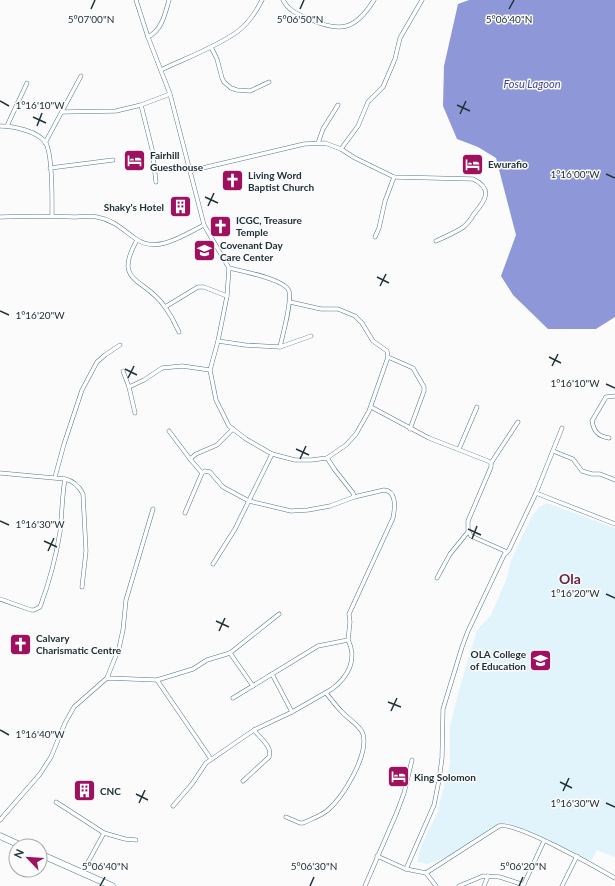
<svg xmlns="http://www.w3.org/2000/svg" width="615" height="886" viewBox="0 0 615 886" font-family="Lato,sans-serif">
  <rect width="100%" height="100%" fill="#fbfbfb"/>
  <polygon fill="#e1f4fc" points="547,503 615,528 615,857 597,850 591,861 527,830 505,823 497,826 451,855 428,864 417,862 421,847 437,813 450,764 450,726 459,690 477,630 491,615 507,578 511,560 532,516 539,507"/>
  <polygon fill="#8e98d8" points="469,0 615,0 615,317 596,329 548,329 513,295 501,276 516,235 496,158 478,147 457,139 443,106 444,66 458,4"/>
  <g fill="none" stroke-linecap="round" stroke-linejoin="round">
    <defs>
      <g id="minor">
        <polyline points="136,0 148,37 170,94 204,225 229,268 227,296 218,341 210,370 216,400 229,426 246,439 272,454 295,460 311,460 327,458 346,445 356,434 369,411 388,357 413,368 424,387 424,391 410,429"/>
        <path d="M283,0C288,10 297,14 307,18C339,33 355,31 374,0"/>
        <path d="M148,37C162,30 165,14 169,0"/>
        <polyline points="211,47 217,59 222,78 224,82 231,88 237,90 250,91 269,82"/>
        <path d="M161,70C186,58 214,48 237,32C248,24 256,12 262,0"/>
        <polyline points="141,105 152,149 156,182"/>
        <polyline points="62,112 116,111 141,105 170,94"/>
        <path d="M0,126C13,126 38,131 46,143C53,157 52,199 52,215"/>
        <polyline points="7,126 27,83"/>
        <polyline points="45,143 81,76"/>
        <polyline points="318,143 323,129 338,105"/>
        <polyline points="341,149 358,126 368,102 383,87 395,59 400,38 422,0"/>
        <polyline points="50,168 113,160"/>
        <path d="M190,171L304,144L325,143L341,149L355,158L394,177L473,179C494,189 485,201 474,214C471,219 467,225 462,228C454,233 445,237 436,241"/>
        <path d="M0,217C25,216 51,216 76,217C83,217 90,215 97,217C114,220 123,230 136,239C157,254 184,235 204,225"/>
        <polyline points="375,237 379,228 385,201 394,177"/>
        <path d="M137,240C112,284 145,277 165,307"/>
        <path d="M229,268C241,271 285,279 289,291C292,303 283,333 280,347"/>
        <polyline points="290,302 321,309 338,309 355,316 362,323 373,341 387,351 388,357"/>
        <polyline points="179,332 172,318 165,307 198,287 204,287 227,296"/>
        <polyline points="218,341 245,345 280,347 311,336"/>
        <polyline points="123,371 129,387 144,380 162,368 182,366 210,370"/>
        <polyline points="129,387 135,413"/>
        <polyline points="371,407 429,438 488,461 491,463 491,467 468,521 468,530 471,536 505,551 505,553"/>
        <polyline points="169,431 190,459 202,473"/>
        <path d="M609,438C598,436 594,432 592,421L606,397L615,396"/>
        <polyline points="459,449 477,407"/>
        <polyline points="553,451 573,459 582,471 592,474 600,474 615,480"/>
        <polyline points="190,459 196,454 217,445 233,429"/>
        <polyline points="491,463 518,422"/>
        <path d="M0,473L65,479C74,481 79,486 83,494L86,551L82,587"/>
        <polyline points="55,477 64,444 82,390 97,362 105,355 120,345"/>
        <polyline points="536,493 615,524"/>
        <polyline points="185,513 202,473 205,471 210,472 223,487 249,501 291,511 308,510 330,506 354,497 353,493 335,470 327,458"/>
        <polyline points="213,564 235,529 272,454"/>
        <polyline points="437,578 450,554 468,532"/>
        <path d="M0,599L31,610H34L40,607C49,583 56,557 60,532C62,514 62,496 65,479"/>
        <polyline points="230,653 253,686"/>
        <path d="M272,674L292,712L332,689C348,677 358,659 348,640"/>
        <polyline points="107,678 119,648 123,630 126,600 153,509"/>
        <polyline points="157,680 211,759"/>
        <path d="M233,698L318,646L348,640L350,622L349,614L393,518C395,508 397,491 384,490L354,497"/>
        <path d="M243,781L269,757C273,747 260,738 254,730"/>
        <polyline points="56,802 104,833"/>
        <polyline points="173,806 192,784 206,763 254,730 292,712"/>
        <path d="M286,817L300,823H303C311,819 321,816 328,810C343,797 369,755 363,734C360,725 348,719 342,712C336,706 331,699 326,693"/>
        <polyline points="0,820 40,774 51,757 65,723 74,707 107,678 157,680 193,669 207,660 230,653 279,614"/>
        <path d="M377,856L406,869L426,873L499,826C515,821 598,868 615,878"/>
        <polyline points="406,869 434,805 439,780 442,758 443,709 462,647 468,631 504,555 509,550 536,493 562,428"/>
        <polyline points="82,873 104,833 125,839 136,840"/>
        <polyline points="426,873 436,886"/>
        <polyline points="365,886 397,812 404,793 412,760"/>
        <polyline points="459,886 483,876 500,877 524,885"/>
        <polyline points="484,886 488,876"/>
        <polyline points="523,886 544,841"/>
        <polyline points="562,886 577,856"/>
      </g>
      <g id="trunk">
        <polyline points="0,836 22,846"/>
        <polyline points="40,854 112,886"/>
      </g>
    </defs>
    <use href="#minor" stroke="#537886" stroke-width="4.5"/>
    <use href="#trunk" stroke="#537886" stroke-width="7"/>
    <use href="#minor" stroke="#fff" stroke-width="3.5"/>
    <use href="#trunk" stroke="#fff" stroke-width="6"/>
  </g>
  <path fill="none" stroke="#213137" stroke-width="1.5" d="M91,9L95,0M300,9L304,0M509,9L514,0M0,101L9,106M457,105L470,111M460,114L466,101M33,117L46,123M37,126L42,113M606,174L615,178M205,197L218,203M208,206L214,193M377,277L389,283M380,286L386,274M0,311L9,315M549,357L561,363M552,366L558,354M125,369L137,375M128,378L134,366M606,384L615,388M296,449L309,455M300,459L306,446M0,521L9,525M468,529L481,535M472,539L477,526M44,541L57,547M48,551L54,538M606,594L615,598M216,621L229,627M219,631L225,618M388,702L401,707M391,711L397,698M0,730L9,735M560,782L572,788M563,791L569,778M136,794L148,800M139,803L145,790M606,803L615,807M100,886L105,877M310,886L314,877M519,886L523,877"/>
  <defs>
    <symbol id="hotel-square" viewBox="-11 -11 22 22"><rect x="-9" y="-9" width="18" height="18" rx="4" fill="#9e115e" stroke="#fbfbfb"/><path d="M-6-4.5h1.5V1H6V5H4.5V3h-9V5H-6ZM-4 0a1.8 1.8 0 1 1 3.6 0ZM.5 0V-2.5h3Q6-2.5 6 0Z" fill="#fff"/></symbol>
    <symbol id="church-square" viewBox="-11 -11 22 22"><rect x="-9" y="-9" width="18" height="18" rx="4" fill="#9e115e" stroke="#fbfbfb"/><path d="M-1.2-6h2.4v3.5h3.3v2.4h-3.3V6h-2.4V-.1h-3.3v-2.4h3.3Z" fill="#fff"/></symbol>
    <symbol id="building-square" viewBox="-11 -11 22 22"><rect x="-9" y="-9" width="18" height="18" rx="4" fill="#9e115e" stroke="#fbfbfb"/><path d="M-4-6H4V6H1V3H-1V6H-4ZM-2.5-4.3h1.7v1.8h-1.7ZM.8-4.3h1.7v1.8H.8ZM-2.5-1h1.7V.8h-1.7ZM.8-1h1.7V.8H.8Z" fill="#fff"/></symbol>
    <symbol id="school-square" viewBox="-11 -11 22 22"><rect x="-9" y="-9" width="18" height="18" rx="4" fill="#9e115e" stroke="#fbfbfb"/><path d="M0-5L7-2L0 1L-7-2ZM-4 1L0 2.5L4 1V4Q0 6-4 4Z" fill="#fff"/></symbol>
    <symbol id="university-square" viewBox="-11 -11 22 22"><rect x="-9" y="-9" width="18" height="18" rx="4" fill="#9e115e" stroke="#fbfbfb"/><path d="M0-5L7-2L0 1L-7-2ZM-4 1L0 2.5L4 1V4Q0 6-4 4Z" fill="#fff"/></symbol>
  </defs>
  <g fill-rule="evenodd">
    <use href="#hotel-square" x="122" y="148" width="25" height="25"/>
    <use href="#hotel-square" x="460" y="152" width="25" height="25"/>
    <use href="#church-square" x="220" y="168" width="25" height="25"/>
    <use href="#building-square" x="168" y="194" width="25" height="25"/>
    <use href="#church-square" x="208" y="214" width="25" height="25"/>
    <use href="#school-square" x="192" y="238" width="25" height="25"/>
    <use href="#church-square" x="8" y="632" width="25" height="25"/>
    <use href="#university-square" x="528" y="648" width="25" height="25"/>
    <use href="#hotel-square" x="386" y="764" width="25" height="25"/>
    <use href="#building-square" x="72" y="778" width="25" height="25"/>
  </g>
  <g text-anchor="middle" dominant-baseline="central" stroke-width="3" stroke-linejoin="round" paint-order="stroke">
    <g font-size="10" font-weight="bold" fill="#213137" stroke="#fbfbfb" text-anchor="start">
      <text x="150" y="155">Fairhill<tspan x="150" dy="12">Guesthouse</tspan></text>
      <text x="488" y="164">Ewurafio</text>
      <text x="248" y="175">Living Word<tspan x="248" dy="12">Baptist Church</tspan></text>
      <text x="164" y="207" text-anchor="end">Shaky's Hotel</text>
      <text x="236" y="220">ICGC, Treasure<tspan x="236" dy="12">Temple</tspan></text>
      <text x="220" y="245">Covenant Day<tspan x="220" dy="12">Care Center</tspan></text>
      <text x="36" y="638">Calvary<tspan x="36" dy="12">Charismatic Centre</tspan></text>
      <text x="526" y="654" text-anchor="end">OLA College<tspan x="526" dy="12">of Education</tspan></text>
      <text x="414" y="777">King Solomon</text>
      <text x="100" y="791">CNC</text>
    </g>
    <g font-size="11" font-style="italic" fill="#404592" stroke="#fbfbfb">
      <text x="532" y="83">Fosu Lagoon</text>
    </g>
    <g font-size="14" font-weight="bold" fill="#672543" stroke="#fbfbfb">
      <text x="570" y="578">Ola</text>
    </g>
  </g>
  <g font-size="10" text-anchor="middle" fill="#213137" stroke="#fbfbfb" stroke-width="3" stroke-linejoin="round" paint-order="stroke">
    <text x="91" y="23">5°07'00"N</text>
    <text x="300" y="23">5°06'50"N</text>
    <text x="509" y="23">5°06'40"N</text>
    <text x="40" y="109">1°16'10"W</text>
    <text x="575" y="178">1°16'00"W</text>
    <text x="40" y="319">1°16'20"W</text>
    <text x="575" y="387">1°16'10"W</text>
    <text x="40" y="528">1°16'30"W</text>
    <text x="575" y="597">1°16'20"W</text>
    <text x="40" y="738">1°16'40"W</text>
    <text x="575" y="807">1°16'30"W</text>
    <text x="523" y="870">5°06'20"N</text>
    <text x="105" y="870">5°06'40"N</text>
    <text x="314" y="870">5°06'30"N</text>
  </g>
  <g transform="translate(28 858) rotate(295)"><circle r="19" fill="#fbfbfb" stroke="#a4aaad"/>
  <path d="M0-3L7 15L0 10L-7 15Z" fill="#9e115e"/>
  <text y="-6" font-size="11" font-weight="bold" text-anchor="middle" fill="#213137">N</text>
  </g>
</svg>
